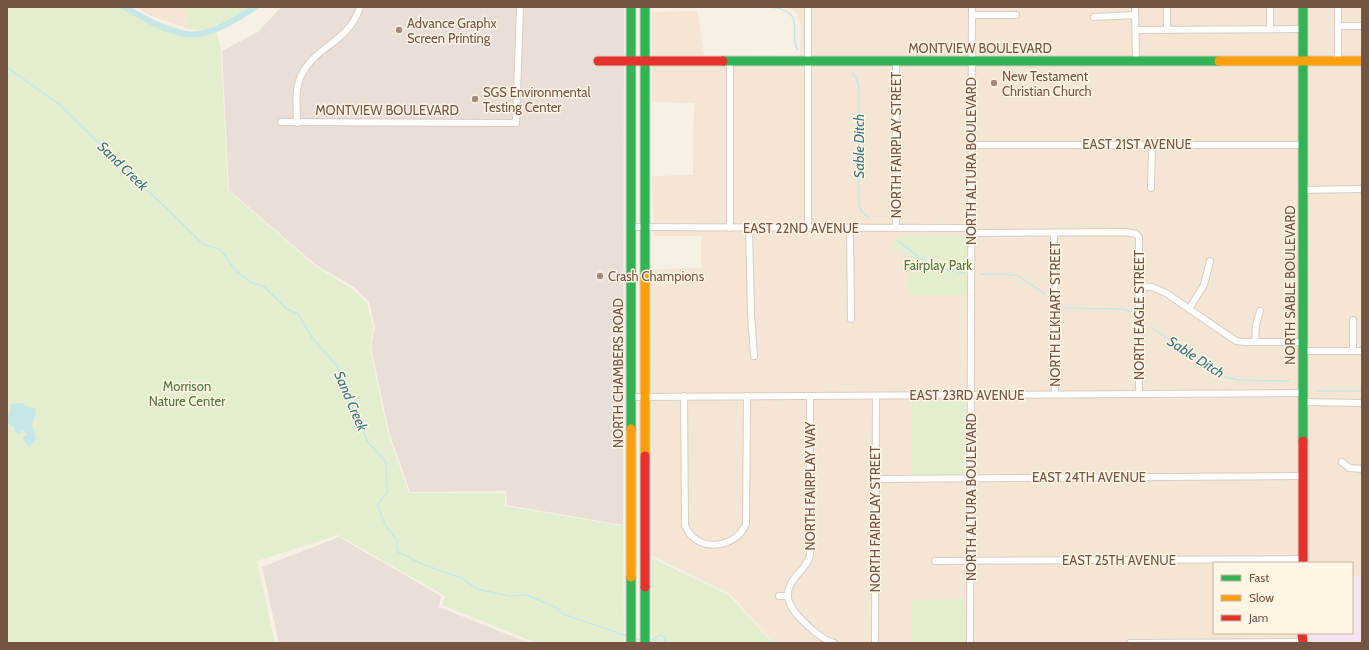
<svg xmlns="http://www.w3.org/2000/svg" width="1369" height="650" viewBox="0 0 1369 650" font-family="Cabin,sans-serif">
  <rect width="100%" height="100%" fill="#f7f0e5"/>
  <g fill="#f4e5d4" fill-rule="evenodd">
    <polygon points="135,7 184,7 189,29 151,16"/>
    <path d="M789,7H1362V643H774L730,594L652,556L651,269L701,268V236H654L652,176L693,175L694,103L652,102V12L697,11L704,55L800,56L801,28L797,14ZM1214,563H1352V633H1214Z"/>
  </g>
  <g fill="#eadfd7">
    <polygon points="281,7 624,7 623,525 507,505 506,491 410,492 389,432 371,348 375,327 369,302 354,287 316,265 229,190 222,51 258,32"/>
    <polygon points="339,537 441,596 439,607 529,643 279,643 262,567"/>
  </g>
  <polygon fill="#f2e4f1" points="1352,576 1362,576 1362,643 1309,643 1309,633 1352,633"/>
  <g fill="#e2eece">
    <polygon points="7,7 130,7 150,19 187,31 205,33 216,28 221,51 228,190 315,266 352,289 367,303 373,327 370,349 388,433 409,493 505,493 505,506 623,526 624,643 537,643 442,605 445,596 338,535 257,561 275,643 7,643"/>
    <polygon points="184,7 248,7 246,11 205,31 189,29"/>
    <polygon points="898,236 964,236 967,239 967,295 908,295 909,258 892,247"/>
    <polygon points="965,400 964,475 912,475 912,401"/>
    <polygon points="652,558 729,595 773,643 652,643"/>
    <polygon points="964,599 964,643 912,643 912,600"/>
  </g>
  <polygon fill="#c6e7e8" points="21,403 29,407 36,409 32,427 36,438 29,447 22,438 27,435 23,430 19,434 15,432 14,427 7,422 12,404"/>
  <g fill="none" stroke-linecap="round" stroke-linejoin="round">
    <g stroke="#c6e7e8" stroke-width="1.5">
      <path d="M771,7C809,12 787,34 798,50"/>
      <polyline points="7,67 61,106 204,245 220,249 236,271 252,283 263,286 287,309 298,314 313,339 338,367 341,386 368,442 386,462 387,493 377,505 387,528 397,540 397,551 424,565 462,578 477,589 509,596 526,595 557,608 563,614 627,636"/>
      <polyline points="852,73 856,78 859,88 859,205 861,211 869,218"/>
      <path d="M897,240C924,261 930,268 965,273"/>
      <polyline points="981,274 1017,275 1045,294"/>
      <polyline points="1065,308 1123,309 1131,312"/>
      <polyline points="1152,328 1225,377 1239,380 1289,381"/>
      <polyline points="1317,391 1362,391"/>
      <polyline points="634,639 642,640"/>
      <polyline points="648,640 652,640 661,635 665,638 665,643"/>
    </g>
    <path stroke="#c6e7e8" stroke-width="6" d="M124,7C184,41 196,46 255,7"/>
    <defs>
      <g id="street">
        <polyline points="1135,7 1136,61"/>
        <polyline points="1270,7 1270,29"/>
        <polyline points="972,15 1016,15"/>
        <polyline points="1094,17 1135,15"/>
        <polyline points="1338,26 1362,26"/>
        <polyline points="1136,30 1303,29"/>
        <polyline points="1167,30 1167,7"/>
        <polyline points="896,61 896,228"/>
        <polyline points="1338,61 1338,7"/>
        <polyline points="281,122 516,123 520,7"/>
        <path d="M297,123C297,107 294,88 302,74C316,46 349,42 360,7"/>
        <polyline points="972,145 1302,145"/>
        <polyline points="1151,188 1152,144"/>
        <polyline points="1302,190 1362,189"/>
        <polyline points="631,227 972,228"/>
        <polyline points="730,228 730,61"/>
        <polyline points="749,228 751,314 754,356"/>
        <polyline points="808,228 808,7"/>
        <polyline points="850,228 851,319"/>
        <polyline points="972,233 1126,232 1136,234 1139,237 1139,394"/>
        <polyline points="1054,233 1055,394"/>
        <polyline points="1139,286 1152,287 1166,293 1236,341 1244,342 1303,342"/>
        <polyline points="1189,309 1204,285 1210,261"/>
        <polyline points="1255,342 1256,325 1260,311"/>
        <polyline points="1303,351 1362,351"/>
        <polyline points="1353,351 1353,320"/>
        <path d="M684,396L685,525C695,553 735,550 746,524L747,396"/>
        <path d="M810,396V555C807,569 794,574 790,586C787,592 787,598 790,604C795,616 821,640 834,643"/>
        <polyline points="631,397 1303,393"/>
        <polyline points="1303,402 1362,403"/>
        <polyline points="1342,462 1349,468 1362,469"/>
        <polyline points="874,479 1303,476"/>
        <polyline points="935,561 1303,559"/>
        <polyline points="779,596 788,596"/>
        <polyline points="875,643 876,396"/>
        <polyline points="970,643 972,7"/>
        <polyline points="1130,643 1303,642"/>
      </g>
      <g id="fast">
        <polyline points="631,7 631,429"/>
        <polyline points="645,7 645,277"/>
        <polyline points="1303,7 1303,441"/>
        <polyline points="723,61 1219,61"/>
        <polyline points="631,577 631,643"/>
        <polyline points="645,587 645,643"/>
      </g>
      <g id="slow">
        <polyline points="1219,61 1362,61"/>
        <polyline points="645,277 645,456"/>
        <polyline points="631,429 631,577"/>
      </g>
      <g id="jam">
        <polyline points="598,61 723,61"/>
        <polyline points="1303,441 1303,563"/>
        <polyline points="645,456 645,587"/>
        <polyline points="1302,633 1303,643"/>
      </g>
    </defs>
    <use href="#street" stroke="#d8cdc4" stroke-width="8"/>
    <use href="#fast" stroke="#d8ccc2" stroke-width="11"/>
    <use href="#slow" stroke="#d8ccc2" stroke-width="11"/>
    <use href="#jam" stroke="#d8ccc2" stroke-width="11"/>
    <use href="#street" stroke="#fefdfb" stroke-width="6"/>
    <use href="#fast" stroke="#30b455" stroke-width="9"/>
    <use href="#slow" stroke="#ff9f0a" stroke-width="9"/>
    <use href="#jam" stroke="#e5322d" stroke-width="9"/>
  </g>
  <g fill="#a38b7c" stroke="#fff5e6" stroke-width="1.5">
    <circle cx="399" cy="30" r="4"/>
    <circle cx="994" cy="83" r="4"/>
    <circle cx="475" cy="99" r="4"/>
    <circle cx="600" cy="276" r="4"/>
  </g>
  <g text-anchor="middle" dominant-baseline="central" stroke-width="3" stroke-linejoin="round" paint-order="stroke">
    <g font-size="13" fill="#765444" stroke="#fff5e6" text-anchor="start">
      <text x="407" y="23">Advance Graphx<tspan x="407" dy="15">Screen Printing</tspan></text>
      <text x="1002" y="76">New Testament<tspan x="1002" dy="15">Christian Church</tspan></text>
      <text x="483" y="92">SGS Environmental<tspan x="483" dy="15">Testing Center</tspan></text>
      <text x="608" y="276">Crash Champions</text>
    </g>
    <g font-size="13" fill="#765444" stroke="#fff5e6">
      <text x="980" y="48">MONTVIEW BOULEVARD</text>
      <text x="387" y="110">MONTVIEW BOULEVARD</text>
      <text x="1137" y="144">EAST 21ST AVENUE</text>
      <text transform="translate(896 145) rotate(-90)">NORTH FAIRPLAY STREET</text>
      <text transform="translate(971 161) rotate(-90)">NORTH ALTURA BOULEVARD</text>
      <text x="801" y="228">EAST 22ND AVENUE</text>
      <text transform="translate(1290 285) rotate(-90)">NORTH SABLE BOULEVARD</text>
      <text transform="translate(1055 314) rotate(-90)">NORTH ELKHART STREET</text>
      <text transform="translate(1139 315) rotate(-90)">NORTH EAGLE STREET</text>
      <text transform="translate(618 373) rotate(-90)">NORTH CHAMBERS ROAD</text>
      <text x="967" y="395">EAST 23RD AVENUE</text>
      <text x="1089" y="477">EAST 24TH AVENUE</text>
      <text transform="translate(810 486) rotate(-90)">NORTH FAIRPLAY WAY</text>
      <text transform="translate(971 497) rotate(-90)">NORTH ALTURA BOULEVARD</text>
      <text transform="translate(875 519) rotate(-90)">NORTH FAIRPLAY STREET</text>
      <text x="1119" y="560">EAST 25TH AVENUE</text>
    </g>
    <g font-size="13" fill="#4d7839" stroke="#fff5e6">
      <text x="938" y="265">Fairplay Park</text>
      <text x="187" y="386">Morrison<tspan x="187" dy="15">Nature Center</tspan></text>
    </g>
    <g font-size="14" font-style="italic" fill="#36757e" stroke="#fff5e6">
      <text transform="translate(859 146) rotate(-90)">Sable Ditch</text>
      <text transform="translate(123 166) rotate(44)">Sand Creek</text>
      <text transform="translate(1196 357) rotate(33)">Sable Ditch</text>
      <text transform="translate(351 401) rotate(67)">Sand Creek</text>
    </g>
  </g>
  <rect width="1369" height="650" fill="none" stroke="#765444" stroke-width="16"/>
  <rect x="1213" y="562" width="140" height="72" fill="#fff5e6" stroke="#c8b5a5"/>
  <rect x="1221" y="575" width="20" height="6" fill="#30b455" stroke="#c8b5a5"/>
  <text x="1249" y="582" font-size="12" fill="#765444">Fast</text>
  <rect x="1221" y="595" width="20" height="6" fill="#ff9f0a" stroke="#c8b5a5"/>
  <text x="1249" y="602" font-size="12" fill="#765444">Slow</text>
  <rect x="1221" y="615" width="20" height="6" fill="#e5322d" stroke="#c8b5a5"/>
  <text x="1249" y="622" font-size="12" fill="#765444">Jam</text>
</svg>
